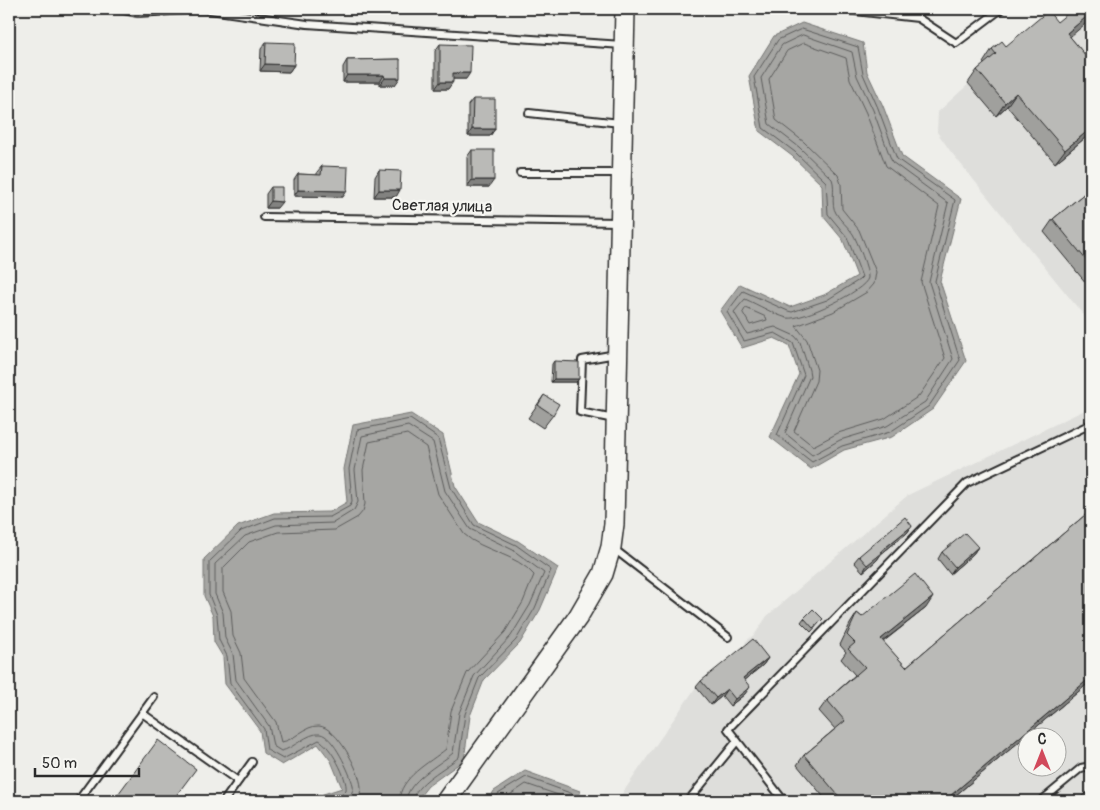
<svg xmlns="http://www.w3.org/2000/svg" width="1100" height="810" viewBox="0 0 1100 810" font-family="Pangolin,sans-serif">
  <rect width="100%" height="100%" fill="#eeeeea"/>
  <filter id="ink" filterUnits="userSpaceOnUse"><feTurbulence type="fractalNoise" baseFrequency=".02" numOctaves="2"/><feDisplacementMap in="SourceGraphic" scale="10" xChannelSelector="R" yChannelSelector="G"/><feConvolveMatrix kernelMatrix="1 2 1 2 8 2 1 2 1" color-interpolation-filters="sRGB"/></filter>
  <g filter="url(#ink)">
    <g fill="#dededb" fill-rule="evenodd">
      <polygon points="1091,9 1091,320 1086,318 951,152 937,132 938,112 987,67 983,63 993,54 1048,35"/>
      <path d="M1091,407V801H617L696,687L748,646L745,642L755,634L767,616L908,495ZM1028,738H1058V768H1028Z"/>
    </g>
    <g fill="#a6a6a3" stroke="#757573">
      <polygon points="802,23 863,43 867,72 883,106 902,156 961,199 940,281 966,361 933,409 892,437 844,450 811,469 770,437 799,374 789,345 774,338 742,348 720,311 740,284 790,307 824,295 857,276 843,240 823,216 822,185 792,156 759,131 749,76 774,36"/>
      <polygon points="411,414 443,435 455,486 478,522 518,541 558,568 540,610 520,643 484,680 470,716 464,760 428,786 416,801 310,801 311,798 342,788 331,761 318,744 282,765 263,753 260,731 225,684 223,657 214,642 213,616 204,596 204,559 238,526 274,513 330,512 347,502 344,469 353,425"/>
      <polygon points="525,771 580,791 579,801 488,801 494,791"/>
    </g>
    <g fill="none" stroke-linecap="round" stroke-linejoin="round">
      <g stroke="#5c5c5b" stroke-width="1">
        <polygon points="802,29 858,47 863,74 878,108 897,159 955,200 935,281 960,360 929,406 890,432 842,446 812,462 777,435 804,375 793,343 775,333 744,341 727,312 743,291 788,311 792,312 827,300 859,280 862,277 847,237 828,214 826,182 795,152 763,128 754,77 778,40"/>
        <path d="M803,35L852,52L857,76L873,110L892,162L948,203L929,282L953,359L925,402L887,426L840,440L812,455L785,433L810,376L809,370L800,342L795,336L775,327L747,334L734,312L745,299C759,305 773,314 787,318C801,321 865,291 868,278C869,270 857,241 853,234C848,226 840,221 836,213C830,204 836,189 832,179L799,147L769,124L761,78L782,45Z"/>
        <polygon points="804,43 846,58 850,79 866,113 886,166 939,206 921,282 945,358 919,396 884,419 838,433 813,446 794,431 816,381 817,370 807,340 796,326 833,312 867,292 874,284 876,272 859,230 842,209 841,184 838,175 804,142 776,120 769,79 787,51"/>
        <polygon points="746,308 766,317 767,320 750,325 743,313"/>
        <path d="M318,801L343,793L346,790C348,778 330,745 319,740L283,759L267,750L264,729L230,683L227,656L219,640L217,615L209,595V562L241,531L275,518L330,517L350,506L352,501L349,469L357,430L410,419L438,438L451,488L474,525L516,545L551,570L535,608L516,640L479,678L465,714L459,757C446,768 415,783 412,801"/>
        <path d="M339,801L350,796C352,792 354,789 353,785C350,773 333,735 320,734C308,732 293,749 281,751L273,746L269,726L236,680L233,654L225,638L223,613L215,594V564L245,536L276,525L333,523L354,510L358,502L355,470L362,436L408,426L433,442L445,491L470,529L513,550L544,573L530,605L511,636L474,676L459,713L453,753C439,765 407,781 406,801"/>
        <path d="M355,801C359,797 361,793 361,787C360,771 337,727 319,726C305,725 294,741 281,742L276,722L244,678L241,653L233,636L231,611L223,592V568L249,542L278,532L335,530L358,517L363,511L365,504L363,470L369,442L407,434L426,447L438,494L464,534C482,551 517,554 534,575L523,602L505,632L467,673L451,711L446,749C429,763 400,777 399,801"/>
        <polyline points="494,801 498,794 526,777 573,794 574,801"/>
        <polyline points="501,801 526,784 567,798 568,801"/>
      </g>
      <defs>
        <g id="service">
          <polyline points="120,9 138,13 203,9 307,24 623,45"/>
          <polyline points="837,9 918,18 956,43 1001,9"/>
          <polyline points="529,113 620,123"/>
          <polyline points="520,173 620,173"/>
          <polyline points="264,217 620,222"/>
          <polyline points="614,419 580,412 582,360 616,354"/>
          <polyline points="614,549 728,637"/>
          <polyline points="142,713 238,781"/>
          <polyline points="78,801 154,697"/>
          <polyline points="224,801 252,762"/>
          <polyline points="688,801 737,741"/>
          <polyline points="784,801 728,729 967,483 1091,424"/>
          <polyline points="1041,801 1081,768 1091,766"/>
        </g>
        <polyline id="secondary" points="446,801 578,617 603,574 611,547 614,524 625,9"/>
      </defs>
      <use href="#service" stroke="#2b2b2b" stroke-width="10"/>
      <use href="#secondary" stroke="#2b2b2b" stroke-width="22"/>
      <use href="#service" stroke="#f6f6f2" stroke-width="6"/>
      <use href="#secondary" stroke="#f6f6f2" stroke-width="19"/>
    </g>
    <g fill="#a0a09d" stroke="#2b2b2b">
      <polygon points="1070,37 1091,62 1091,133 1055,163 1007,106 996,116 968,83 977,70 985,64 983,63 992,49 1006,46"/>
      <polygon points="266,42 294,65 289,72 260,71 261,49"/>
      <polygon points="440,44 466,79 453,79 448,89 435,89 435,51"/>
      <polygon points="400,59 395,85 380,85 380,82 343,82 343,67 347,60"/>
      <polygon points="473,99 495,129 490,136 468,136 468,105"/>
      <polygon points="472,150 489,187 467,187 467,157"/>
      <polygon points="322,166 343,197 294,196 294,180 298,174 317,175 317,172"/>
      <polygon points="379,170 396,197 374,197 375,177"/>
      <polygon points="271,187 277,208 266,208 266,194"/>
      <polygon points="1091,188 1091,289 1044,232 1053,219"/>
      <polygon points="554,361 576,382 551,382 552,364"/>
      <polygon points="544,395 553,415 543,428 528,418"/>
      <polygon points="1091,510 1091,681 949,801 827,801 797,765 804,755 835,729 819,711 827,700 855,675 841,659 846,652 840,645 850,624 857,613 862,617 926,608 883,642 906,667"/>
      <polygon points="912,526 907,533 881,554 877,560 863,572 854,562 859,556"/>
      <polygon points="978,547 973,554 950,574 938,559 942,552"/>
      <polygon points="804,618 820,622 811,632 801,622"/>
      <polygon points="768,658 763,665 744,680 745,694 730,706 722,696 711,705 696,687 701,681"/>
    </g>
    <g fill="#828280" stroke="#2b2b2b">
      <polygon points="1091,13 1091,19 1058,47 1067,33"/>
      <polygon points="265,64 294,65 289,72 260,71"/>
      <polygon points="453,73 470,73 466,79 448,79"/>
      <polygon points="347,75 384,75 380,82 343,82"/>
      <polygon points="385,78 400,78 395,85 380,85"/>
      <polygon points="440,82 453,82 448,89 435,89"/>
      <polygon points="1016,93 1007,106 996,116 1005,103"/>
      <polygon points="1091,128 1091,133 1055,163 1065,150"/>
      <polygon points="472,129 495,129 490,136 468,136"/>
      <polygon points="472,180 494,180 489,187 467,187"/>
      <polygon points="298,190 347,191 343,197 294,196"/>
      <polygon points="379,190 400,190 396,197 374,197"/>
      <polygon points="271,201 282,202 277,208 266,208"/>
      <polygon points="554,379 579,379 576,382 551,382"/>
      <polygon points="912,526 907,533 881,554 877,560 863,572 867,565 881,551"/>
      <polygon points="978,547 973,554 950,574 955,567"/>
      <polygon points="933,597 926,608 873,649 881,639"/>
      <polygon points="768,658 763,665 738,685 743,678"/>
      <polygon points="1091,677 1091,681 949,801 944,801"/>
      <polygon points="750,687 745,694 730,706 735,699"/>
      <polygon points="727,689 722,696 711,705 716,698"/>
    </g>
    <g fill="#babab7" stroke="#2b2b2b">
      <polygon points="1073,9 1091,9 1091,13 1067,33 1091,62 1091,128 1065,150 1016,93 1005,103 977,70 996,54 992,49 1002,41 1006,46 1048,11 1057,22"/>
      <polygon points="266,42 295,43 294,65 265,64"/>
      <polygon points="440,44 471,45 470,73 453,73 453,82 440,82"/>
      <polygon points="400,59 400,78 385,78 384,75 347,75 347,60"/>
      <polygon points="473,99 495,99 495,129 472,129"/>
      <rect x="472" y="150" width="22" height="30"/>
      <polygon points="322,166 348,167 347,191 298,190 298,174 321,175"/>
      <polygon points="379,170 401,171 400,190 379,190"/>
      <polygon points="271,187 282,187 282,202 271,201"/>
      <polygon points="1091,188 1091,266 1053,219"/>
      <polygon points="554,361 579,362 579,379 554,379"/>
      <polygon points="544,395 559,404 553,415 538,405"/>
      <polygon points="1091,510 1091,677 944,801 843,801 804,755 845,721 827,700 865,667 848,649 855,643 847,635 857,613 862,617 915,574 933,597 881,639 906,667"/>
      <polygon points="905,517 912,526 881,551 882,553 867,565 859,556"/>
      <polygon points="965,533 978,547 955,567 942,552"/>
      <polygon points="813,609 823,619 813,628 804,618"/>
      <polygon points="753,639 768,658 743,678 750,687 735,699 727,689 716,698 701,681"/>
      <polygon points="158,740 196,769 172,801 113,801"/>
      <polygon points="1091,789 1091,801 1076,801"/>
    </g>
  </g>
  <g text-anchor="middle" dominant-baseline="central" stroke-width="4.5" stroke-linejoin="round" paint-order="stroke">
    <g font-size="16" fill="#2b2b2b" stroke="#f6f6f2">
      <text transform="translate(442 206) rotate(1)">Светлая улица</text>
    </g>
  </g>
  <rect width="1100" height="810" fill="none" stroke="#f6f6f2" stroke-width="30"/>
  <rect x="15" y="15" width="1070" height="780" fill="none" stroke="#2b2b2b" stroke-width="2" filter="url(#ink)"/>
  <g transform="translate(1042 752)"><circle r="24" fill="#f6f6f2" stroke="#a5a5a2"/>
  <path d="M0-4L9 19L0 12L-9 19Z" fill="#d1495b"/>
  <text y="-8" font-size="14" font-weight="bold" text-anchor="middle" fill="#2b2b2b">С</text>
  </g>
  <path d="M35 768v8h104v-8" fill="none" stroke="#2b2b2b" stroke-width="2.5"/>
  <text x="42" y="768" font-size="15" fill="#2b2b2b" stroke="#f6f6f2" stroke-width="4" paint-order="stroke">50 m</text>
</svg>
